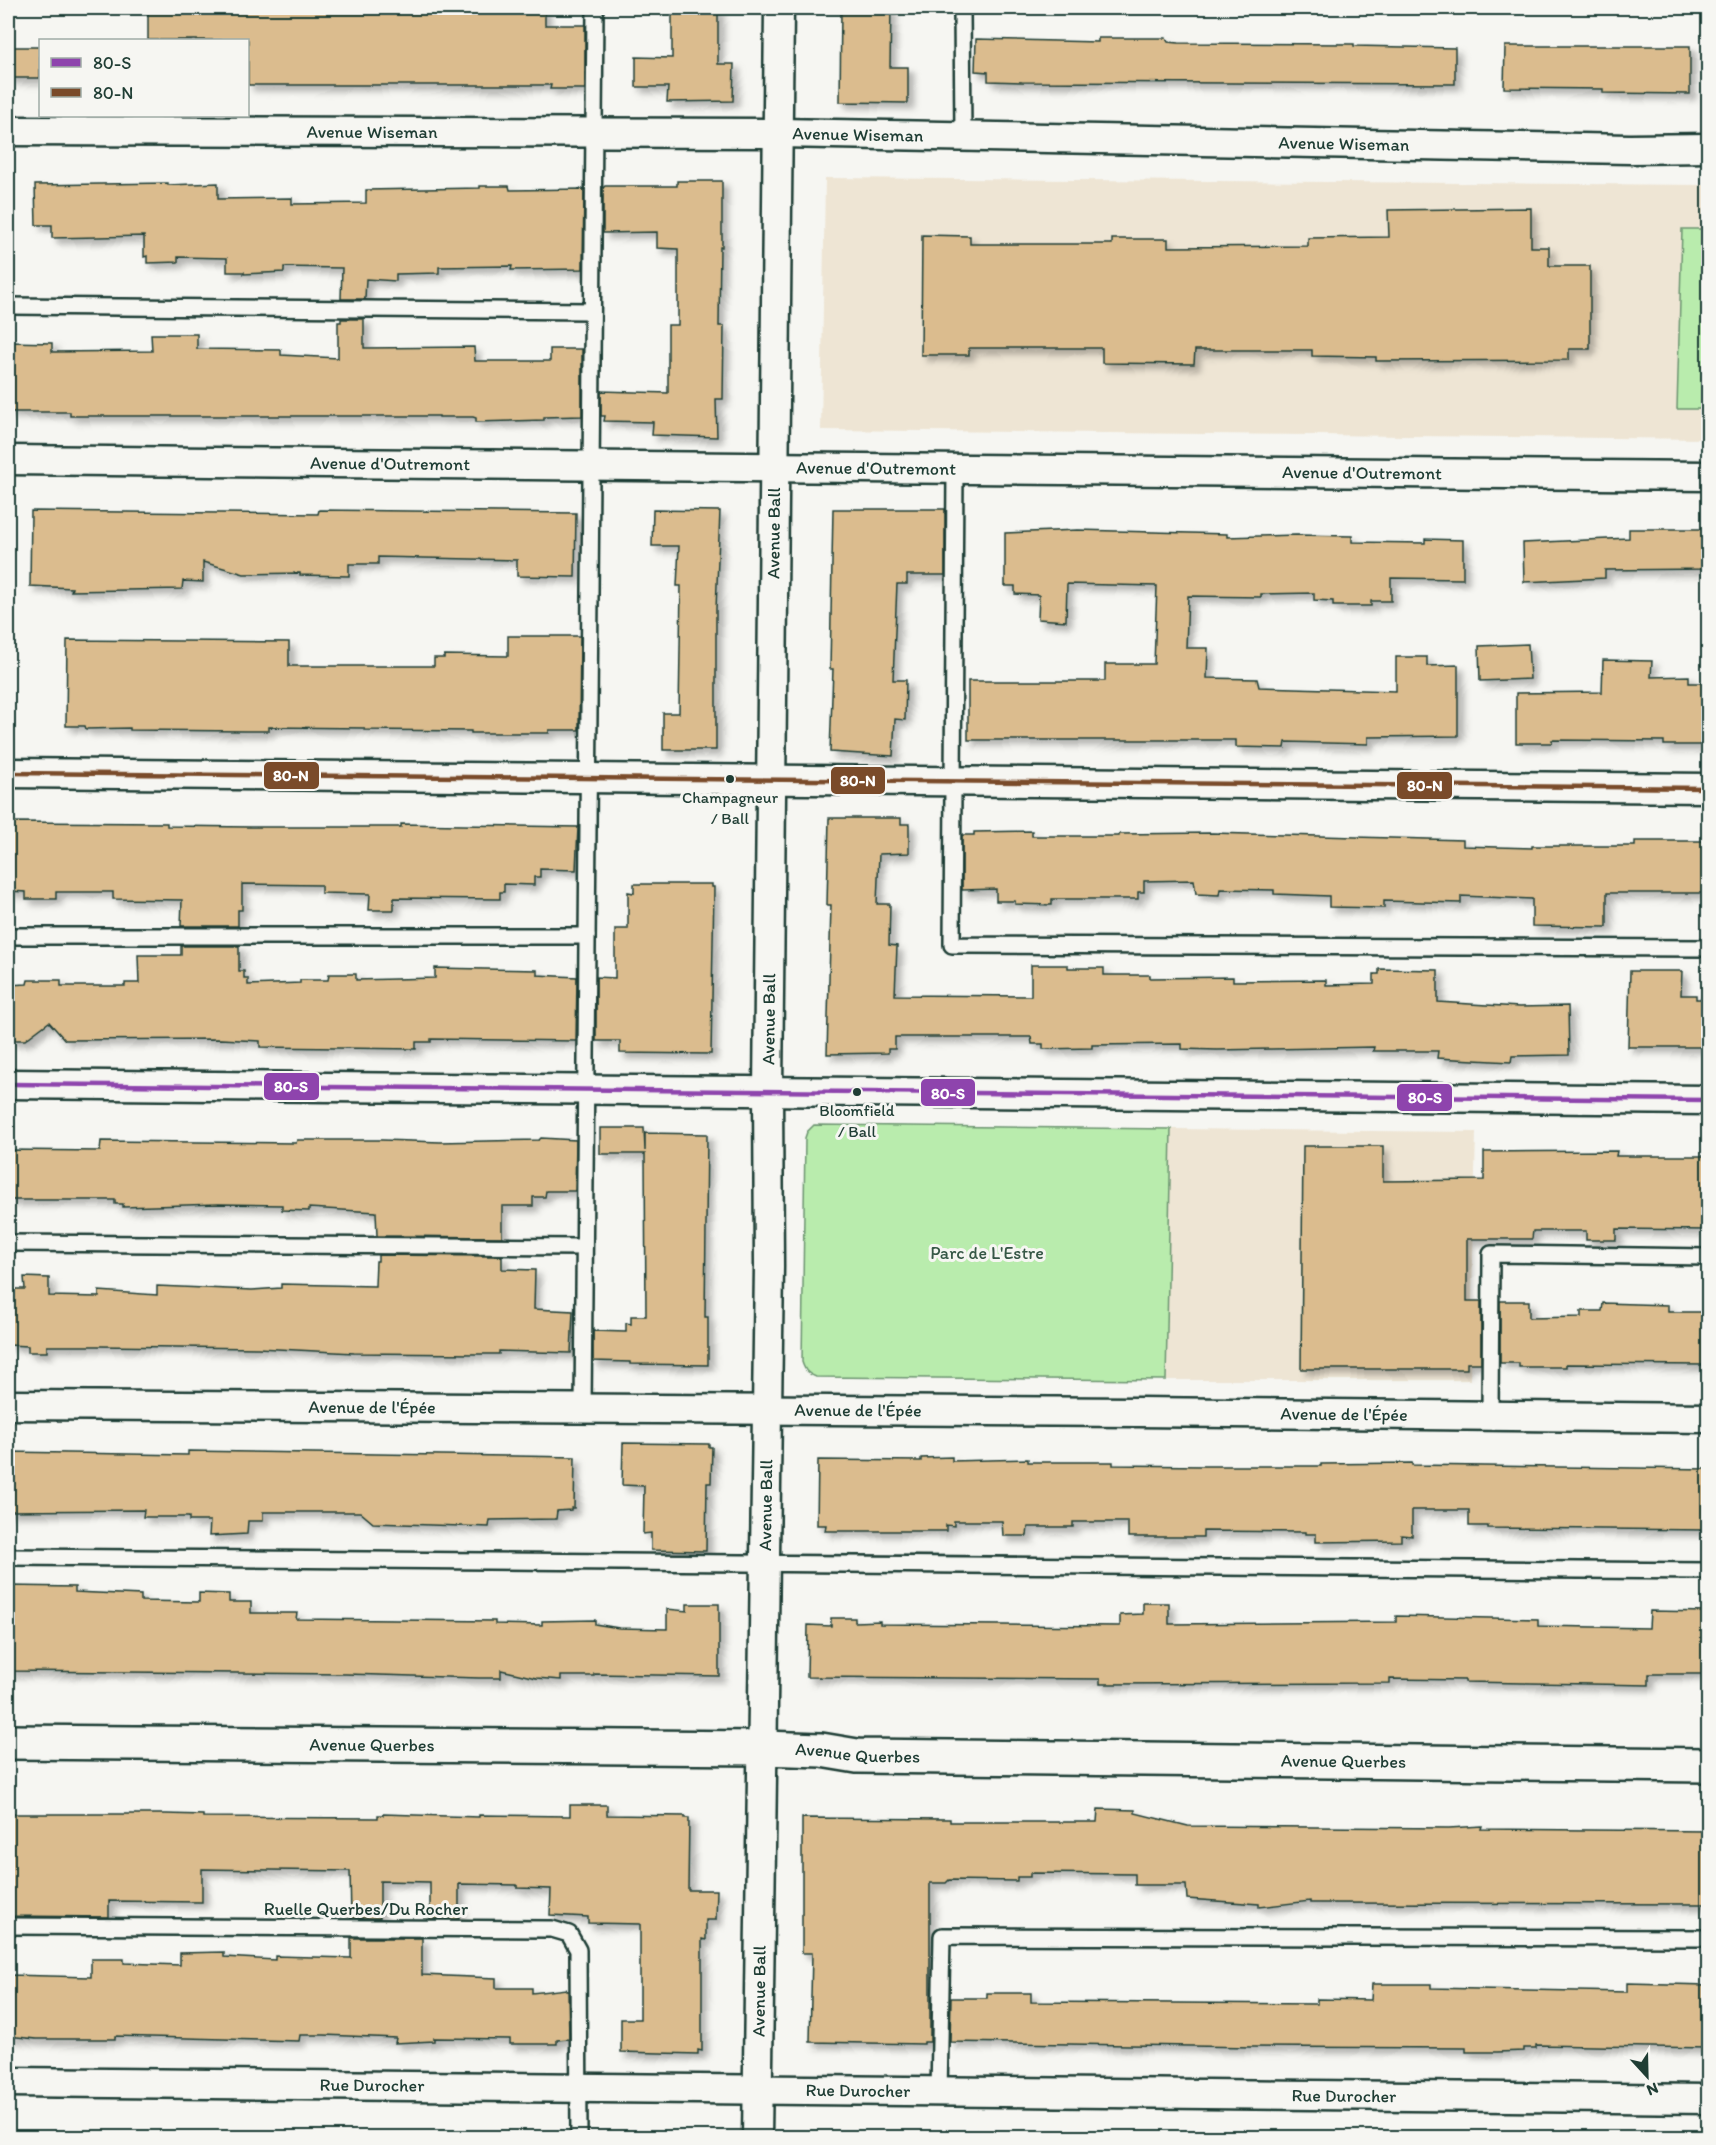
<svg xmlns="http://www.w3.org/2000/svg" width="1716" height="2145" viewBox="0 0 1716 2145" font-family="Itim,sans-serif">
  <defs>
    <filter id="shadow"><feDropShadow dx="5.5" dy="5.5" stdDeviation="3" flood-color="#0004"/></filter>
  </defs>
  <rect width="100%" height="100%" fill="#f6f6f2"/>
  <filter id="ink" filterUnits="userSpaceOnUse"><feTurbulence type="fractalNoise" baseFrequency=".0167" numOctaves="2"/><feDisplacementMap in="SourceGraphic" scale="12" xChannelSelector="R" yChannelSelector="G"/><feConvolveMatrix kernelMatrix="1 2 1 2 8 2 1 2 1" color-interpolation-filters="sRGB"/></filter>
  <g filter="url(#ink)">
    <g fill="#eee5d4">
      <polygon points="825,178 1708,185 1708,439 821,430"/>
      <polygon points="1171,1129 1476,1132 1470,1380 1166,1380"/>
    </g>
    <g fill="#b9ecad" stroke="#6c9470" stroke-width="1.5">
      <polygon points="1682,229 1708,229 1708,409 1677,409"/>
      <path d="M814,1125L1171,1129L1166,1380L816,1377C808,1374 805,1371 802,1362L805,1138L807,1132Z"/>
    </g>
    <g fill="#dbbc8e" stroke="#1f3d34" stroke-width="1.5" filter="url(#shadow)">
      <polygon points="148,8 545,8 545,25 585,25 585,89 550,89 551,85 248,85 248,40 148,40"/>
      <polygon points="672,8 718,8 718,64 734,64 733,101 667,102 668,87 636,87 636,57 672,58"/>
      <polygon points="841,8 891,8 890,67 908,67 908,103 840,102"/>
      <polygon points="1098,38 1166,38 1168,42 1179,43 1354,44 1354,46 1455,48 1455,84 1022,82 988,81 988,72 975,71 976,39 1098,42"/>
      <polygon points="1505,46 1690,46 1690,94 1603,93 1603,89 1504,88"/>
      <rect x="8" y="47" width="32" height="31"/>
      <polygon points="677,181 722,181 722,247 720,247 719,326 724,326 723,399 716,399 717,437 652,435 653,422 604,421 605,416 601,416 601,391 668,393 668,325 678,325 678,249 657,248 657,232 603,233 603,188 605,186 677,186"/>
      <polygon points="168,183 168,185 218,183 218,199 292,198 292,204 366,203 366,190 480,188 480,186 509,186 510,190 584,189 583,269 511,270 512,266 439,267 439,273 396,274 396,281 366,279 365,299 341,299 342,268 284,267 284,272 244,274 244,272 227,272 227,258 178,257 178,262 147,263 147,256 144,257 144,236 52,238 52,225 36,225 35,185"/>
      <polygon points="1531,208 1531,247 1549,247 1549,266 1590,266 1590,349 1569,349 1569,360 1376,361 1376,357 1312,356 1312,350 1195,350 1194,364 1102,363 1102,348 969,348 969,355 921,355 922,235 970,236 970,244 1112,244 1112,239 1168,239 1168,247 1308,246 1308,238 1389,237 1388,210"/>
      <polygon points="341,319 364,319 364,348 474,347 475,361 550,361 550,349 582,349 582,416 544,417 544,420 476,422 476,418 473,417 439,417 439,416 70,416 70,412 8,412 8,342 52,343 52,352 152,351 151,334 197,334 197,349 281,350 281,355 338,358 338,322 341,322"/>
      <polygon points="833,509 945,509 945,575 907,575 907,584 897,584 893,680 906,680 905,720 895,719 893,756 830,752 833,669 830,669"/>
      <polygon points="319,510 576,513 575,577 517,576 517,560 378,557 378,564 349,564 349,576 300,575 300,573 244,574 203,562 203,582 183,581 182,589 71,591 72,588 30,586 31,511 318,514"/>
      <polygon points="653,510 720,511 716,609 716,750 663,750 663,713 679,713 681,586 677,586 679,546 652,546"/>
      <polygon points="1629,529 1708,529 1708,569 1605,570 1605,578 1524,582 1523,543 1629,538"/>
      <polygon points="1078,530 1227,534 1227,537 1296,535 1352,536 1352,542 1425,543 1425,539 1463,540 1463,579 1391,578 1391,601 1371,601 1371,606 1333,606 1333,601 1314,600 1314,593 1261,594 1261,597 1188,596 1186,648 1208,648 1207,678 1257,679 1259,687 1396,691 1396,657 1427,657 1427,666 1458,665 1458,736 1368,737 1368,744 1286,742 1285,748 1236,747 1236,740 968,740 968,681 1105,681 1105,664 1154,664 1157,586 1067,584 1066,621 1038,619 1039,595 1015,594 1015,586 1005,586 1005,533"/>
      <polygon points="508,636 580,636 579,730 549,730 549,733 471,733 471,731 364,730 364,728 269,727 269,731 246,731 130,730 130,728 86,729 85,726 66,726 67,640 289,642 289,666 434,666 434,658 444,658 444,655 508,656"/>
      <polygon points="1528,644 1530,679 1480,681 1479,646"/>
      <polygon points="1603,660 1652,661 1651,677 1689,676 1689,683 1708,683 1708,745 1664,745 1664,741 1552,740 1552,743 1516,743 1516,693 1602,692"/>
      <polygon points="829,818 901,818 901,824 909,824 909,853 879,854 877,904 890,904 889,945 897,946 895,995 1031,996 1031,965 1068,965 1068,968 1104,968 1104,975 1150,975 1150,978 1233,977 1233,981 1326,980 1326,985 1374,984 1374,974 1379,974 1379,969 1438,970 1438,1002 1519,1007 1568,1006 1569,1055 1512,1056 1511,1062 1437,1058 1438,1051 1373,1051 1374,1047 1217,1050 1182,1049 1182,1044 1092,1045 1092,1048 1043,1049 1043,1044 1032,1044 1031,1037 895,1037 895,1049 888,1049 888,1053 827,1054 831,905 827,905"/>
      <polygon points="8,822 167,823 167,826 250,827 401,827 401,824 578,827 576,870 540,869 540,877 534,877 534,885 504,884 504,892 500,892 500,899 394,898 394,910 369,910 370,894 321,893 321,885 242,884 242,910 238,910 238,926 181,926 182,900 113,899 113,892 56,892 56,899 26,899 26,892 8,891"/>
      <polygon points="1032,831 1032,836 1119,836 1119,834 1212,833 1463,840 1463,846 1532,848 1532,846 1635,846 1635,841 1708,841 1708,893 1607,893 1607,927 1532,926 1532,899 1461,896 1461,903 1384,901 1384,908 1329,907 1329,896 1274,894 1274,890 1220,889 1219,895 1196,894 1194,880 1144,881 1144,892 1138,892 1138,899 1052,899 1052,905 1015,904 1015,901 996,901 996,889 962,890 962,835 974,835 974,832"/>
      <polygon points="634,884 712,884 712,887 714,887 711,1054 620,1053 620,1041 596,1041 596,977 615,978 615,929 628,929 628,892 634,893"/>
      <polygon points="181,946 239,946 239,971 244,971 244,978 248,978 248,985 300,983 300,980 328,980 329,974 356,974 356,980 435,978 435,968 537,970 537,975 577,977 576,1041 431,1039 431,1042 416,1042 416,1049 260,1047 260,1041 220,1039 65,1040 49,1022 25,1040 8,1040 8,985 27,984 28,980 61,980 61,986 125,986 125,983 139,983 138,955 181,955"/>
      <polygon points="1630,971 1682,971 1681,995 1696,995 1696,999 1708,999 1708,1047 1628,1047"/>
      <polygon points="600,1128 644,1128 645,1151 645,1133 707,1134 705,1317 708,1317 708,1365 630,1364 630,1362 593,1361 593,1331 626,1332 626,1323 631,1324 631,1316 646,1316 645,1154 600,1154"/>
      <polygon points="541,1138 576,1140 575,1191 546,1191 545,1197 533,1197 533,1206 502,1206 502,1237 377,1236 376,1212 359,1211 309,1208 309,1211 282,1210 282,1205 218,1204 123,1207 123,1204 115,1204 115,1200 8,1200 8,1150 100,1151 101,1141 296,1143 297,1140 382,1140 440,1142 539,1140"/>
      <polygon points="1303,1146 1383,1146 1383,1181 1484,1180 1484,1152 1617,1151 1616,1156 1708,1156 1708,1230 1616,1229 1616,1240 1586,1240 1586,1231 1533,1231 1532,1239 1467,1239 1467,1301 1481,1301 1481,1363 1467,1363 1467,1369 1301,1369"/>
      <polygon points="378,1255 502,1256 502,1269 535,1270 534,1309 573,1311 571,1353 499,1351 499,1354 478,1354 354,1353 258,1348 98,1346 47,1346 47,1352 28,1352 28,1346 8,1345 8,1289 25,1289 24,1277 49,1278 49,1296 99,1297 99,1291 157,1295 157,1286 252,1290 281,1288 281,1284 375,1286 376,1261 378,1261"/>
      <polygon points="1500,1301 1529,1301 1529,1318 1581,1317 1581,1311 1602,1311 1603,1303 1668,1305 1668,1312 1708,1312 1708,1365 1566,1364 1566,1367 1519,1367 1519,1363 1500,1363"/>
      <polygon points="623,1443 709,1444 709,1447 712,1447 711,1483 707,1483 706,1551 651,1550 651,1533 643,1534 644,1486 622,1485"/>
      <polygon points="188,1451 575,1457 574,1508 571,1508 571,1510 557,1511 556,1519 490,1520 489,1527 373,1523 360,1512 263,1512 263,1521 248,1521 247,1534 209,1536 210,1521 189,1521 189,1517 143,1517 144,1510 8,1511 8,1452 188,1455"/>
      <polygon points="952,1457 952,1461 1028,1459 1028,1462 1113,1462 1113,1465 1203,1466 1321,1466 1321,1464 1412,1463 1412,1465 1708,1469 1708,1530 1488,1528 1488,1526 1469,1526 1469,1510 1412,1510 1412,1536 1401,1535 1401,1541 1316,1542 1316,1534 1305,1534 1305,1532 1203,1531 1203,1537 1128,1537 1128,1522 1073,1522 1073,1527 1028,1527 1027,1536 1003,1536 1002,1521 954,1521 954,1526 946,1525 946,1531 825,1531 826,1525 817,1525 818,1460 921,1461 921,1458"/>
      <polygon points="8,1586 75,1587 75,1592 141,1595 141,1601 199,1602 199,1593 229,1594 229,1602 251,1602 251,1613 297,1613 296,1619 495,1621 495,1624 542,1625 542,1621 595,1620 595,1624 619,1628 667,1629 667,1609 687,1611 687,1604 719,1604 719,1676 594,1674 594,1676 561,1676 561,1680 536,1678 501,1670 501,1678 479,1678 346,1674 8,1671"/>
      <polygon points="1143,1603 1169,1603 1169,1624 1396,1622 1396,1616 1538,1619 1538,1626 1649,1628 1650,1611 1708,1612 1708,1674 1649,1674 1649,1685 1465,1682 1465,1680 1390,1679 1390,1683 1100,1684 1100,1679 807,1677 808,1625 831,1626 831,1618 855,1618 855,1622 880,1621 880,1624 1120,1626 1120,1615 1143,1614"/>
      <polygon points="570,1805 607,1805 607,1815 685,1816 685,1818 689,1818 688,1890 717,1890 716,1920 706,1920 706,1940 702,1939 702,2051 698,2050 698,2054 621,2052 621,2019 640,2019 640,1924 588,1923 588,1917 550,1915 551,1889 517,1888 517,1885 459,1884 459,1919 430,1919 430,1882 380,1881 380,1918 351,1918 350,1871 202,1869 202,1902 109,1901 109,1917 8,1916 8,1814 166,1814 203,1815 203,1817 378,1818 378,1815 383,1815 383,1814 479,1817 479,1815 570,1816"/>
      <polygon points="1098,1809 1135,1810 1135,1813 1188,1826 1449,1828 1482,1826 1481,1829 1708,1831 1708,1904 1320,1903 1310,1903 1310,1901 1259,1907 1259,1904 1187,1899 1186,1885 1135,1885 1135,1874 1030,1873 1030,1877 1017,1877 1017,1881 949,1880 946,1883 930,1883 930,2042 924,2042 924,2044 810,2042 812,1953 802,1953 802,1818 950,1819 950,1822 1097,1822"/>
      <polygon points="351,1938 422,1938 422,1975 496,1978 496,1988 532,1988 532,1993 566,1989 566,1991 568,1991 569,2039 557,2040 557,2044 510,2044 510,2039 434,2038 434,2041 395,2043 396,2038 324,2035 300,2035 299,2041 115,2036 115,2039 36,2039 8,2036 8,1975 91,1977 91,1959 124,1959 124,1963 180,1965 180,1953 224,1952 224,1957 275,1960 275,1956 351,1958"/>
      <polygon points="1627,1983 1708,1985 1708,2048 1536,2045 1536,2048 1524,2048 1524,2051 1497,2052 1466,2052 1466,2048 1252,2047 950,2042 951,1998 987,1998 987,1993 1031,1993 1031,2002 1317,2004 1317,1999 1371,2000 1372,1984 1431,1984 1431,1988 1627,1992"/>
    </g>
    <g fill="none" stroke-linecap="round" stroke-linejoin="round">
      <defs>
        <g id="lane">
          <polyline points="962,8 963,137"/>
          <polyline points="8,306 592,311"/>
          <polyline points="955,469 952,945 1708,948"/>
          <polyline points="8,936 587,936"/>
          <polyline points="8,1243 584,1247"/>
          <polyline points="583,1409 595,8"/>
          <polyline points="1490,1415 1491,1254 1708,1257"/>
          <polyline points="8,1557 1708,1571"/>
          <polyline points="8,1926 552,1929 569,1934 578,1950 579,2138"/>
          <polyline points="939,2093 942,1936 1708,1938"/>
        </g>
        <g id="street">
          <path id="s1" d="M8,131L779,133L1630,149L1708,148"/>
          <path id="s2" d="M8,460L1708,476"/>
          <polyline points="8,773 1708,788"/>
          <polyline points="8,1084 1708,1100"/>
          <path id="s3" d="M8,1405L1139,1412L1708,1418"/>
          <path id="s4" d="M8,2082C575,2086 1141,2095 1708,2099"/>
          <path id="s5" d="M757,2138L769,1266L768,1091L779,8"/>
        </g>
        <g id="secondary">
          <path id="s6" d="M8,1742L763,1748L821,1750L857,1756L1708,1765"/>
        </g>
      </defs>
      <use href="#lane" stroke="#1f3d34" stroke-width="20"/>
      <use href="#street" stroke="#1f3d34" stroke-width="33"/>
      <use href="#secondary" stroke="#1f3d34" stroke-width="38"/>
      <use href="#lane" stroke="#f6f6f2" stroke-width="15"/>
      <use href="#street" stroke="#f6f6f2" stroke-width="28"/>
      <use href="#secondary" stroke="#f6f6f2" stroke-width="33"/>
      <defs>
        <polyline id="bus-1" points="8,1084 1708,1100"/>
        <polyline id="bus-2" points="8,773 1708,788"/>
      </defs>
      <use href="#bus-1" stroke="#f6f6f2" stroke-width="9"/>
      <use href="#bus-2" stroke="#f6f6f2" stroke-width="9"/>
      <use href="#bus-1" stroke="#8e44ad" stroke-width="4.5"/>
      <use href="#bus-2" stroke="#7a4b2a" stroke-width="4.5"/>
    </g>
  </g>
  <g fill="#1f3d34" stroke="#f6f6f2" stroke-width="2">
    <circle cx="730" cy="779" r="5"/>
    <circle cx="857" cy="1092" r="5"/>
  </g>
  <g text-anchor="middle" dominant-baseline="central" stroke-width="6" stroke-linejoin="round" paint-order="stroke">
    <g font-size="16" fill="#1f3d34" stroke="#f6f6f2">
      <text x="730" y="797">Champagneur<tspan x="730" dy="21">/ Ball</tspan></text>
      <text x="857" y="1110">Bloomfield<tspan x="857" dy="21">/ Ball</tspan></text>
    </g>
    <g font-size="18" fill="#1f3d34" stroke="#f6f6f2">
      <text stroke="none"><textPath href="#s1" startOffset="364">Avenue Wiseman</textPath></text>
      <text stroke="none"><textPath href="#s1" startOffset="850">Avenue Wiseman</textPath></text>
      <text stroke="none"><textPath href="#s1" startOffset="1336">Avenue Wiseman</textPath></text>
      <text stroke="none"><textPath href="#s2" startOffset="382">Avenue d'Outremont</textPath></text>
      <text stroke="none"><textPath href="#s2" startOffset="868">Avenue d'Outremont</textPath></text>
      <text stroke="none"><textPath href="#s2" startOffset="1354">Avenue d'Outremont</textPath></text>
      <text stroke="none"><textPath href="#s5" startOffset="1605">Avenue Ball</textPath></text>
      <text stroke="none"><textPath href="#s5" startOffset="1119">Avenue Ball</textPath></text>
      <text stroke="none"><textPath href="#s3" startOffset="364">Avenue de l'Épée</textPath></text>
      <text stroke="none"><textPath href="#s3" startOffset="850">Avenue de l'Épée</textPath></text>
      <text stroke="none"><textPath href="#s3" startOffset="1336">Avenue de l'Épée</textPath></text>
      <text stroke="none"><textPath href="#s5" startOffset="633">Avenue Ball</textPath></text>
      <text stroke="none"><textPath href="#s6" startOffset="364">Avenue Querbes</textPath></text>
      <text stroke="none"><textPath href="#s6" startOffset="850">Avenue Querbes</textPath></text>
      <text stroke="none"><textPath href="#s6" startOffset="1336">Avenue Querbes</textPath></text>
      <text x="366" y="1909">Ruelle Querbes/Du Rocher</text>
      <text stroke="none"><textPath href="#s5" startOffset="147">Avenue Ball</textPath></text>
      <text stroke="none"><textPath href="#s4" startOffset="364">Rue Durocher</textPath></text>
      <text stroke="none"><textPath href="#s4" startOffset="850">Rue Durocher</textPath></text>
      <text stroke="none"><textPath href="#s4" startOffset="1336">Rue Durocher</textPath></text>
    </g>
    <g font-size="18" fill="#365746" stroke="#f6f6f2">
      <text x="987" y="1253">Parc de L'Estre</text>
    </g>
  </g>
  <g stroke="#f6f6f2" stroke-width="2">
    <rect x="263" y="761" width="57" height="29" rx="6" fill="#7a4b2a"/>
    <rect x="830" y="766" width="56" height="29" rx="6" fill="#7a4b2a"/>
    <rect x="1396" y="771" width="57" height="29" rx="6" fill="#7a4b2a"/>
    <rect x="263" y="1072" width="57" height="29" rx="6" fill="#8e44ad"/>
    <rect x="920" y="1078" width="56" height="29" rx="6" fill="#8e44ad"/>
    <rect x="1396" y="1083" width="57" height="29" rx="6" fill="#8e44ad"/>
  </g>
  <g font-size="16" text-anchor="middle" font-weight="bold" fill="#fff">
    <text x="291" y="781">80-N</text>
    <text x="858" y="786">80-N</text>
    <text x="1425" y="791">80-N</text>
    <text x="291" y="1092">80-S</text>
    <text x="948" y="1099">80-S</text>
    <text x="1425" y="1103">80-S</text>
  </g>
  <rect width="1716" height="2145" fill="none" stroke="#f6f6f2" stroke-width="30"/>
  <rect x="15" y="15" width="1686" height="2115" fill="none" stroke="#1f3d34" stroke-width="2" filter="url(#ink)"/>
  <rect x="39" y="39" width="210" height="78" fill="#f6f6f2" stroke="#a0aca6" stroke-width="1.5"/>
  <rect x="51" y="58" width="30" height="9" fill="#8e44ad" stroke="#a0aca6" stroke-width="1.5"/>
  <text x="93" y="69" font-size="18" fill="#1f3d34">80-S</text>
  <rect x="51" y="88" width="30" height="9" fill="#7a4b2a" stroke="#a0aca6" stroke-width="1.5"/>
  <text x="93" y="99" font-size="18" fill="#1f3d34">80-N</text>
  <g transform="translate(1647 2076) rotate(158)" stroke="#f6f6f2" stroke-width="4.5" paint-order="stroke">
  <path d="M0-4.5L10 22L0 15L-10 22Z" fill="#1f3d34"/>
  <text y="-9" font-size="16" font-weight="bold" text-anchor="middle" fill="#1f3d34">N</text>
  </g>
</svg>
